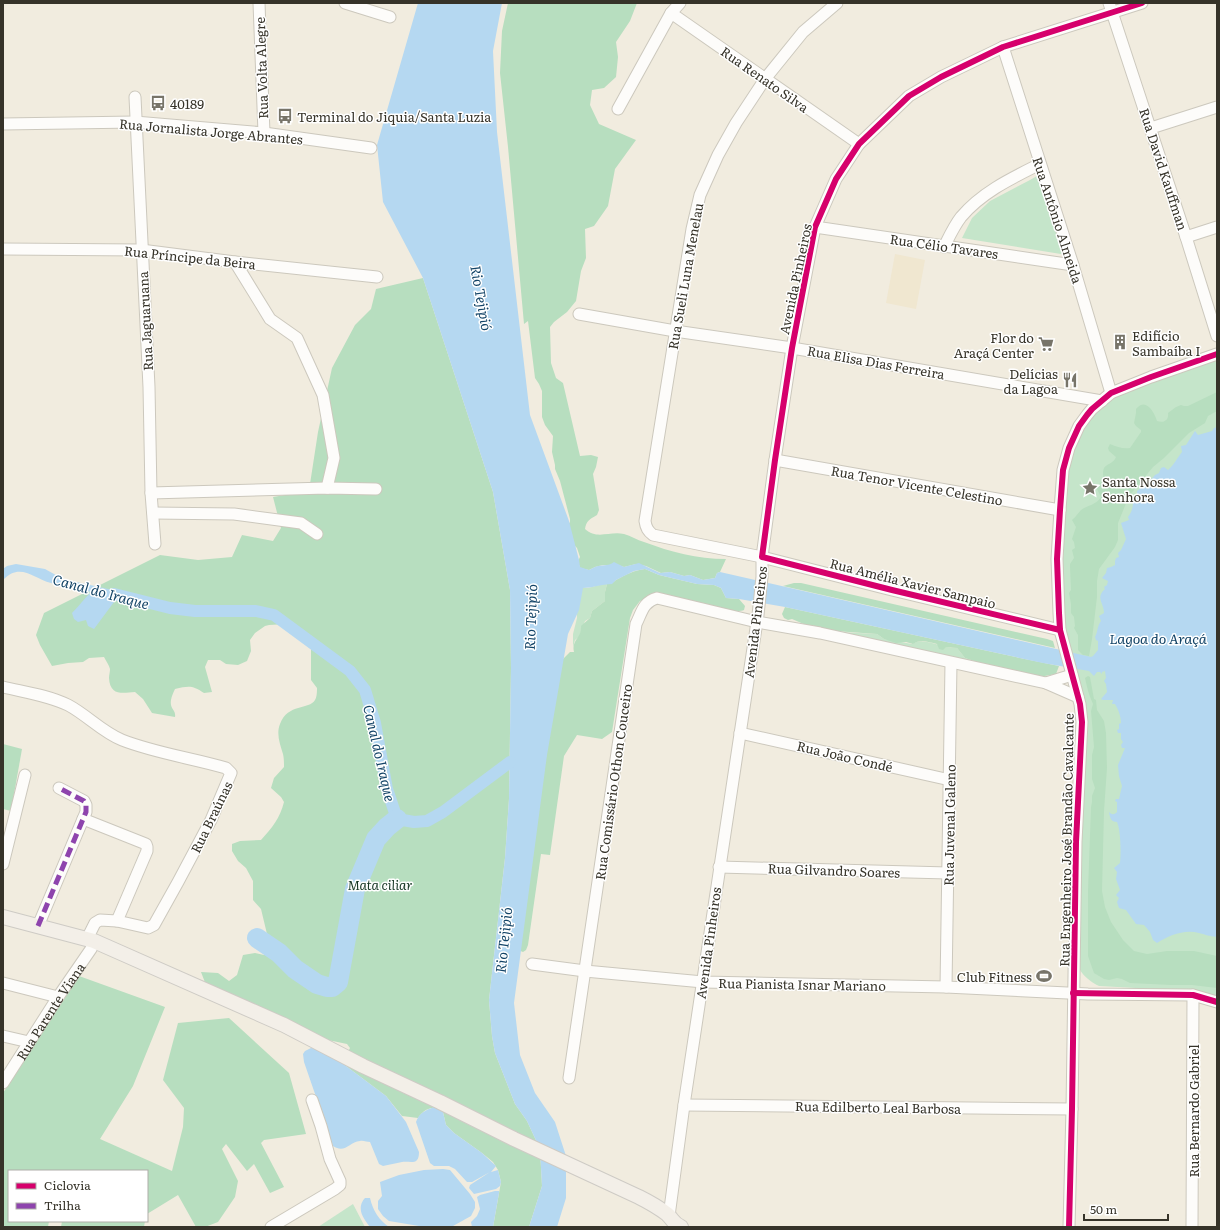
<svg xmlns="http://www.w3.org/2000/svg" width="1220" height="1230" viewBox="0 0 1220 1230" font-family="Literata,serif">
  <rect width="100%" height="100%" fill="#f1ecdf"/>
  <polygon fill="#f0e7d0" points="895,254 925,260 916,309 886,303"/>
  <g fill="#c5e5ca">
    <polygon points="1042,173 1067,255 962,238 972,218 990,201 1030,180"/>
    <path d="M1217,358V998L1191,991L1099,986C1091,982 1083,976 1079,968L1085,708L1064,628L1062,583L1067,468L1082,427L1112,396Z"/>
    <polygon points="603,584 607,584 605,592 605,601 592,611 590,618 585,621 579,637 575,640 573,647 573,634 577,618 577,605 582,588 588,588"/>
    <path d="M839,632L877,634L884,639L912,644C921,638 934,644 944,646C948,648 953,647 957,648L965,658L974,661L980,666Z"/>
    <polygon points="353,1204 365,1227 318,1227"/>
  </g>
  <g fill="#b7debf">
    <path d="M508,3H637L630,21L616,42L618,57L616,77L604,88L592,90L590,105L599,124L636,140L615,169L608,206L594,226L585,229L586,258L581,271L576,301L567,312L554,322L550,327L551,363L556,378L563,383L580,456L591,455L598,457L596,467L593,474L599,510L597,515C590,519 586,521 585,529C597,540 609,531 624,534C631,536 637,540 644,542C671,552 697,559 726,559L720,572L717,573L715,578L703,580L690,575L684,576L670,572L661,573L646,566L636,564L624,567L618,565H603L595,567L589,570L580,568L578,561L580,557L577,548L573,544L568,525L570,522V519L560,481L555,469V465L552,452L553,436L545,425L542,417V391L539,384L535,378L528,321L524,324L508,147L500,73L502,31Z"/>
    <path d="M423,278L493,492L510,590L511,668L509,799L505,858L489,1000L492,1036L495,1053L515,1104L527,1121L540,1149L542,1186L529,1227H493L501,1182L498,1170L493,1162L482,1153L454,1133L446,1125L442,1108C431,1106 424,1109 418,1118L402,1116L386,1096L342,1063L349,1050L350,1048L347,1044L328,1040L206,985L201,972L218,973L229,981L237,975L243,955L255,953L264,955L272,950L275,944L267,934L261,909L253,900V881L246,868L238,861L232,851V844L240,841L261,840C272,828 280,818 284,802L281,797L271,788L274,778L284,767C284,763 284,758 283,754C280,744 276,734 280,724C288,703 309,710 315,700C317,697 317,691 317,688L311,680V646L309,640L286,624L269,625L265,626L255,633L250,640L251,651L247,661L238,665L226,664L220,660H208L205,667L212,692L204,693C192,685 189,686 175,689C173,693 170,700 171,705C172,710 176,711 175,717L152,713L143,699L135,692C122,693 110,696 109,678C109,675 110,672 110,669C109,665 106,661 104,657L89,658L83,662L68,663L52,666L40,645L36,635L44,613L160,555L198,560L232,557L242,535L273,541L281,528L273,497L303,492L310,484L318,432L332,368L355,325L371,309L376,289Z"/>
    <path d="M1217,392V411L1208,416L1205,423L1189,433L1164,458L1153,467L1129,496L1118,523V540L1115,547L1099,569L1097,581V597L1092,639L1089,656L1083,655L1078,650V635L1074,628L1075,626L1074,617L1071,613V604L1069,593L1071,590L1070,567V564L1074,558L1072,550L1075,548L1074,542L1072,539L1076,527L1072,520C1076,517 1078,513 1081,510C1088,505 1096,505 1101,497L1097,489L1100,483L1103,482C1104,478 1102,472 1104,468C1108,463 1114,463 1116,457L1109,451L1108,448L1110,444C1117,447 1123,449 1130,448L1141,432V430L1136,426L1134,423L1136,413V409C1146,397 1154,412 1157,421C1163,423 1169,421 1168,413L1176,407L1181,405L1184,406H1188Z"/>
    <path d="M645,569L659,575L697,584L714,585L721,588L726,598L739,599L745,606L744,610C735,615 663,600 649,597L640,601L633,610L630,618L612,732L602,739L577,735L564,756L550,855L541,854L528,945L526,950L523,952L518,950L560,662L570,652H574C571,640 582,638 581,626L590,618L592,611L605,601V592L607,584C612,584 613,582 616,580C625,575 635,570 645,569Z"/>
    <polygon points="794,583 801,583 1047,639 1053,641 1055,648 783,586"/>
    <path d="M785,607L1020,658L1059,666L1056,674L1039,677L980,666L974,661L965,658L957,648L946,647L943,650L939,649L937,644C929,642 920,639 913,644L906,642L896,643L884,639L877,634L835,631L817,627L812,625H806L792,619L788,620L784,618L782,614Z"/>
    <path d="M1088,676L1090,677L1094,699L1096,700L1097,710L1104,721L1106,733L1107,768L1104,811L1102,891L1105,907L1111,922L1123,940L1134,951L1147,954L1167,951H1194L1217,956V988L1192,985H1171L1130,983L1122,979L1117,978L1109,980L1104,979L1094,973L1088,956V891L1091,807L1092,802V796L1095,788L1092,779V755L1094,747L1091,711L1093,704C1089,696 1087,687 1085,678Z"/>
    <polygon points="3,744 22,749 11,811 3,809"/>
    <polygon points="79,976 165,1007 133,1086 100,1139 172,1171 183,1127 184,1108 163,1080 178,1023 229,1018 289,1073 306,1134 264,1140 261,1143 284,1187 270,1193 254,1164 247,1171 226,1144 222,1149 238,1181 235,1197 218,1222 205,1227 196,1227 178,1195 147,1214 147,1171 9,1171 9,1221 49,1221 48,1227 3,1227 3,1093"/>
    <polygon points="62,1221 145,1221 144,1227 61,1227"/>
  </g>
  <g fill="#b5d8f1">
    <path d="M418,3H502L493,51L497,132L530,415L569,521L579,560L580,567L589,570C591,569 593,568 595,567C601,564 608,567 614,562L624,567L639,563L643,565L660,573L670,572L684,576L690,575L703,580L715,578L717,573L720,572L1091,657L1093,656L1098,650V641L1096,640L1095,637C1098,632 1097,626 1101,621L1099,616L1104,613C1104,603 1095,598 1105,589L1104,587L1107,585L1108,581L1102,578L1106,573L1107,568L1111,567L1115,565V561L1116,558L1119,557L1118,553L1121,550L1126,539L1121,523L1129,520L1128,517C1132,512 1133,507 1133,501L1137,498V491L1140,489L1142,485L1149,482L1155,475L1159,473L1161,468L1164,467L1168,470C1174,465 1177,458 1182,452L1181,446L1186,445L1195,431L1198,435L1212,431L1214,428L1217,427V937C1208,936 1207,935 1199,933C1185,929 1169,935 1157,943L1153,940L1150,932L1144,925L1136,924L1126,910L1119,908L1117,902L1119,898L1116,895L1120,890L1116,879L1117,872L1114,868L1120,863C1121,854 1121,831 1117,822C1111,822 1110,818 1109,812C1112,815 1114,815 1117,812V802L1115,801L1116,799H1119L1122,786L1119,776L1118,765L1125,748H1122L1121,745L1123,742L1121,739V733H1118L1117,730L1119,729V724L1121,723C1121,716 1118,709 1115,704H1112L1113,700H1103L1101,699L1107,692L1106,684L1104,681L1106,678L1105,671L1102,672V674L1100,672H1097L1094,676L1089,671L1043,663L785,607L739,599L726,598L721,588L714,585L697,584L659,575L645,569L634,571L616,580L612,584C602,584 592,588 583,588L579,610L568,634L547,755L514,1003L520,1055L535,1093L555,1122L566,1156V1198L557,1227H529L542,1186L540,1149L527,1121L515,1104L495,1053L492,1036L489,1000L505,858L509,799L511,668L510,590L493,492L423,278L383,202L377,145Z"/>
    <path d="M16,564L45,569L63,579L131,594L127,600L117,598L94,629L88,626L86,620L78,622L74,619L72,613C79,606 84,599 91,592C77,589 64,587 51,583C33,578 20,562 3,580V569L7,566Z"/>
    <path d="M311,1048L319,1049L342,1063L386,1096L406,1122L419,1152C419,1166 411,1161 402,1162C396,1163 389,1165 383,1166L379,1164L370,1142C367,1142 363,1140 360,1141C349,1142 345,1154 333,1146L304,1062L303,1054L305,1051Z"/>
    <path d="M434,1107L442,1108L446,1125L454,1133L482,1153L496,1166L491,1172L498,1170L501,1182L500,1186L496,1189L474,1194L469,1188L470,1185L490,1172L472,1182H467L455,1169L449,1166H434L430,1163L416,1122C419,1113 426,1110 434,1107Z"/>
    <polygon points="443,1169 450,1170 470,1194 475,1202 475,1208 471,1216 453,1226 425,1227 389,1221 383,1216 378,1209 378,1201 382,1196 380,1182 399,1175 424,1170"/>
    <polygon points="495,1191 499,1191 499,1193 493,1227 472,1227 471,1222 477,1216 480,1209 477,1197 480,1195"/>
    <path d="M365,1198H370C373,1211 379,1220 389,1227H370C363,1218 356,1208 365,1198Z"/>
  </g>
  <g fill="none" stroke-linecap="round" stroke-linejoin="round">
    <polyline stroke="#b5d8f1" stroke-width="12" points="114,594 170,608 195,611 256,611 274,615 350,671 365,690 375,723 387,789 397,819 414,822 427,821 443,812 510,762"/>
    <polyline stroke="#b5d8f1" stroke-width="20" points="257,938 279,953 295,969 317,984 327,987 332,987 338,982 355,889 376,839 387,827 397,819"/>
    <defs>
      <g id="minor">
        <polyline points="259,3 264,133"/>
        <polyline points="345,3 390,17"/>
        <path d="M837,3L803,32L765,79L736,123L718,155L700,195L692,229L645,521C646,528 648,531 653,535L762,557L892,590L1060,630"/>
        <polyline points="1109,3 1186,237 1217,336"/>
        <polyline points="671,13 859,144"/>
        <polyline points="1003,47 1073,265 1111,393"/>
        <polyline points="135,97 149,387 151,493 155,544"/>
        <polyline points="618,109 671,13 680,3"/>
        <polyline points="3,124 135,122 264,133 371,148"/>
        <polyline points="1151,128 1217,107"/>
        <polyline points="815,227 1073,265"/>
        <polyline points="1186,237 1217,227"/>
        <path d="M944,247C949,237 954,226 961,217C982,192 1012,178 1040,164"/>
        <polyline points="3,249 141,250 235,262 377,277"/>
        <polyline points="235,262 270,319 297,338 323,395 334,458 327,488"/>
        <polyline points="579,314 675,331 792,348 1102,401"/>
        <polyline points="775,460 1060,510"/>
        <polyline points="151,493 327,488 376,489"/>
        <polyline points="153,513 234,514 301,523 317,534"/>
        <polyline points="1046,683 1072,675"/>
        <path d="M3,687C24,692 48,695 68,705C87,715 102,732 122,740C155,753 192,758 226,768L231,773L211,820L178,882L154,925L148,928L117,921L100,920L95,923L87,939"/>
        <polyline points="740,733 950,780"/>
        <polyline points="83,819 146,844 147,847 147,851 117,921"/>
        <polyline points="3,864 25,775"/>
        <polyline points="719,867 948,873"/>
        <polyline points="38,926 86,812 86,805 84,801 59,788"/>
        <polyline points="532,964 585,971 703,982 946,987 1088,994 1193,995 1217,1002"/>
        <polyline points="3,983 58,997"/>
        <polyline points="946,987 951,663"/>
        <polyline points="3,1036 29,1042"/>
        <path d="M569,1078L636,624C642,612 643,602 657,598L757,622L820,633L1046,683L1078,697"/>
        <path id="s1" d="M3,1083L58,997L91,949L94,941"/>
        <polyline points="684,1105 1072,1109"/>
        <polyline points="669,1216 684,1105 758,615 762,577 762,557 775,460 792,348 815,227 836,179 859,144 909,96 941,77 1003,47 1142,3"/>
        <polyline points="271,1227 335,1189 340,1185 340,1181 330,1159 321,1126 312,1100"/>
        <polyline points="1069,1227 1072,1109 1076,842 1082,722 1080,704 1060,630 1059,613 1057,559 1060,510 1063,470 1069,448 1079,426 1087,415 1092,409 1111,393 1151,377 1217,354"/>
        <polyline points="1192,1227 1193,995"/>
      </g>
      <path id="major" d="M3,917L94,941L284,1025L363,1066L440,1102L514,1139L639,1197C649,1202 658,1207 667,1214C673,1219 672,1223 681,1227"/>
    </defs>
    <use href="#minor" stroke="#ccc8bd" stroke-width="13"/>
    <use href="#major" stroke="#cecbc5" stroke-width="16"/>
    <use href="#minor" stroke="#fdfcfa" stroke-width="11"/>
    <use href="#major" stroke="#f3efe8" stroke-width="14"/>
    <polyline stroke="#8e44ad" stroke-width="5" stroke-dasharray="10 5" stroke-linecap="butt" points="38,926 86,812 86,805 84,801 59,788"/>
    <defs>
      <g id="cycleway">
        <polyline points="1060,630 892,590 762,557 775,460 792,348 815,227 836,179 859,144 909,96 941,77 1003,47 1142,3"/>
        <polyline points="1073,993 1193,995 1217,1002"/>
        <polyline points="1069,1227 1072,1109 1076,842 1082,722 1080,704 1060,630 1059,613 1057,559 1060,510 1063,470 1069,448 1079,426 1087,415 1092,409 1111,393 1151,377 1217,354"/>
      </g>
    </defs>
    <use href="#cycleway" stroke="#fff" stroke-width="8"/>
    <use href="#cycleway" stroke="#d6006c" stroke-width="6"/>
  </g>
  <defs>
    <symbol id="bus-bare" viewBox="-9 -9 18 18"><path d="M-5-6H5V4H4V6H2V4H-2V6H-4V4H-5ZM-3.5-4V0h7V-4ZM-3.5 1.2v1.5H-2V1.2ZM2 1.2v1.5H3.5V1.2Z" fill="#777469" stroke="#fff" stroke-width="2.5" paint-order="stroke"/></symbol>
    <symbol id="building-bare" viewBox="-9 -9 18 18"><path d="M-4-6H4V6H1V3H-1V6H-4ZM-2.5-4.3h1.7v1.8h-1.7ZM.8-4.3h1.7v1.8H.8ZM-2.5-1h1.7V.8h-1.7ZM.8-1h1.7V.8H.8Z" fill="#777469" stroke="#fff" stroke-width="2.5" paint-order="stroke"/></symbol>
    <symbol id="supermarket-bare" viewBox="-9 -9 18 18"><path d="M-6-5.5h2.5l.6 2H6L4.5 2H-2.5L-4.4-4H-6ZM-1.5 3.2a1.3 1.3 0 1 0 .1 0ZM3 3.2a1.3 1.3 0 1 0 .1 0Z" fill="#777469" stroke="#fff" stroke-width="2.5" paint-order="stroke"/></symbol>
    <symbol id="restaurant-bare" viewBox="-9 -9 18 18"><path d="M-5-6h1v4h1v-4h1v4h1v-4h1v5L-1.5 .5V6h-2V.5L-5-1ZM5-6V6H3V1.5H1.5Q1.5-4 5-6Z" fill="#777469" stroke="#fff" stroke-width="2.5" paint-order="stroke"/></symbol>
    <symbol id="sight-bare" viewBox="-9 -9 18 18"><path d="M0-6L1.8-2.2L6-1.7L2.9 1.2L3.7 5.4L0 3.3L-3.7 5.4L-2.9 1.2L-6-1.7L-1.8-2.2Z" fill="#777469" stroke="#fff" stroke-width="2.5" paint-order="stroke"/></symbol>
    <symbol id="stadium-bare" viewBox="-9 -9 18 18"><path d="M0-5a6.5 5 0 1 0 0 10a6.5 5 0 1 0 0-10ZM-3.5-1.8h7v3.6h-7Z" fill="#777469" stroke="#fff" stroke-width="2.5" paint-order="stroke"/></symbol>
  </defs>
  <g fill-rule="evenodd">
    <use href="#bus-bare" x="147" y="92" width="22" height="22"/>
    <use href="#bus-bare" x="274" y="105" width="22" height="22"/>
    <use href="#building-bare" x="1109" y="331" width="22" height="22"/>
    <use href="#supermarket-bare" x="1035" y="333" width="22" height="22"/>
    <use href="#restaurant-bare" x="1059" y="369" width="22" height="22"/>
    <use href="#sight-bare" x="1079" y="477" width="22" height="22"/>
    <use href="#stadium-bare" x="1033" y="965" width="22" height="22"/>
  </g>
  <g text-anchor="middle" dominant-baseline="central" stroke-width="3" stroke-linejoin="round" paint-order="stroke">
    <g font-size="13" fill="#363329" stroke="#fff">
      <text transform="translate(261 68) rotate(-92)">Rua Volta Alegre</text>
      <text transform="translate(765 79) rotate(35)">Rua Renato Silva</text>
      <text transform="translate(211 131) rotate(5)">Rua Jornalista Jorge Abrantes</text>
      <text transform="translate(1164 169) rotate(72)">Rua David Kauffman</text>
      <text transform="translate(1058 220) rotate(72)">Rua Antônio Almeida</text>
      <text transform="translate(944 246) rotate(8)">Rua Célio Tavares</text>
      <text transform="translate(190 257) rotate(6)">Rua Príncipe da Beira</text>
      <text transform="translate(685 276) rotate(-80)">Rua Sueli Luna Menelau</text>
      <text transform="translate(795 279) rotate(-78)">Avenida Pinheiros</text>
      <text transform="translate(145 321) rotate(-93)">Rua Jaguaruana</text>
      <text transform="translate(876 362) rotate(10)">Rua Elisa Dias Ferreira</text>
      <text transform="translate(917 485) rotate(10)">Rua Tenor Vicente Celestino</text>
      <text transform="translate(913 583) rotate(14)">Rua Amélia Xavier Sampaio</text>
      <text transform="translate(755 622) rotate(-83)">Avenida Pinheiros</text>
      <text transform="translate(845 756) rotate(13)">Rua João Condé</text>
      <text transform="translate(613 782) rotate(-82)">Rua Comissário Othon Couceiro</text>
      <text transform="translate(211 817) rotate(-64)">Rua Braúnas</text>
      <text transform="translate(949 825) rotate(-89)">Rua Juvenal Galeno</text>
      <text transform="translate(1066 840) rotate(-89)">Rua Engenheiro José Brandão Cavalcante</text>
      <text transform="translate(834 870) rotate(2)">Rua Gilvandro Soares</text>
      <text transform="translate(708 943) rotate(-82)">Avenida Pinheiros</text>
      <text transform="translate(802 984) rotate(1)">Rua Pianista Isnar Mariano</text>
      <text stroke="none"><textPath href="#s1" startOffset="86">Rua Parente Viana</textPath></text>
      <text transform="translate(878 1107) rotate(1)">Rua Edilberto Leal Barbosa</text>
      <text transform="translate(1193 1111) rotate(-90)">Rua Bernardo Gabriel</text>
    </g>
    <g font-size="13" fill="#363329" stroke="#fff" text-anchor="start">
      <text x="170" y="103">40189</text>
      <text x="297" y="116">Terminal do Jiquia/Santa Luzia</text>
      <text x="1132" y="335">Edifício<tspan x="1132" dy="15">Sambaíba I</tspan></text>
      <text x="1034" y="337" text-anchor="end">Flor do<tspan x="1034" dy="15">Araçá Center</tspan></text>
      <text x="1058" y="373" text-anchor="end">Delícias<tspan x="1058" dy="15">da Lagoa</tspan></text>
      <text x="1102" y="481">Santa Nossa<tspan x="1102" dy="15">Senhora</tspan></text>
      <text x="1032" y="976" text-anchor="end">Club Fitness</text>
    </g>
    <g font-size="13" font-style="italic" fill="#163724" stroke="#fff">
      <text x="380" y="884">Mata ciliar</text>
    </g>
    <g font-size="14" font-style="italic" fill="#134467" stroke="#fff">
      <text transform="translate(482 298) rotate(80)">Rio Tejipió</text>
      <text transform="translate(101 591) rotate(15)">Canal do Iraque</text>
      <text transform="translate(530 617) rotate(-88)">Rio Tejipió</text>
      <text x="1158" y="638">Lagoa do Araçá</text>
      <text transform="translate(380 753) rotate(77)">Canal do Iraque</text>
      <text transform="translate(503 940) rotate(-84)">Rio Tejipió</text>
    </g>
  </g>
  <rect width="1220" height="1230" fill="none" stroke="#363329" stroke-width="8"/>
  <rect x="8" y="1170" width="140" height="52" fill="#ffffff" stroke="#afada9"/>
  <rect x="16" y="1183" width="20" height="6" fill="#d6006c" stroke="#afada9"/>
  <text x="44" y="1190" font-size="12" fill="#363329">Ciclovia</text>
  <rect x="16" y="1203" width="20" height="6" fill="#8e44ad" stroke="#afada9"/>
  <text x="44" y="1210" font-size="12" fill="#363329">Trilha</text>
  <path d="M1084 1214v6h84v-6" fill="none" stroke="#363329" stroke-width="2"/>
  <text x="1090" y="1214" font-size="12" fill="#363329" stroke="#ffffff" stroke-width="3" paint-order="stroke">50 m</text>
</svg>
